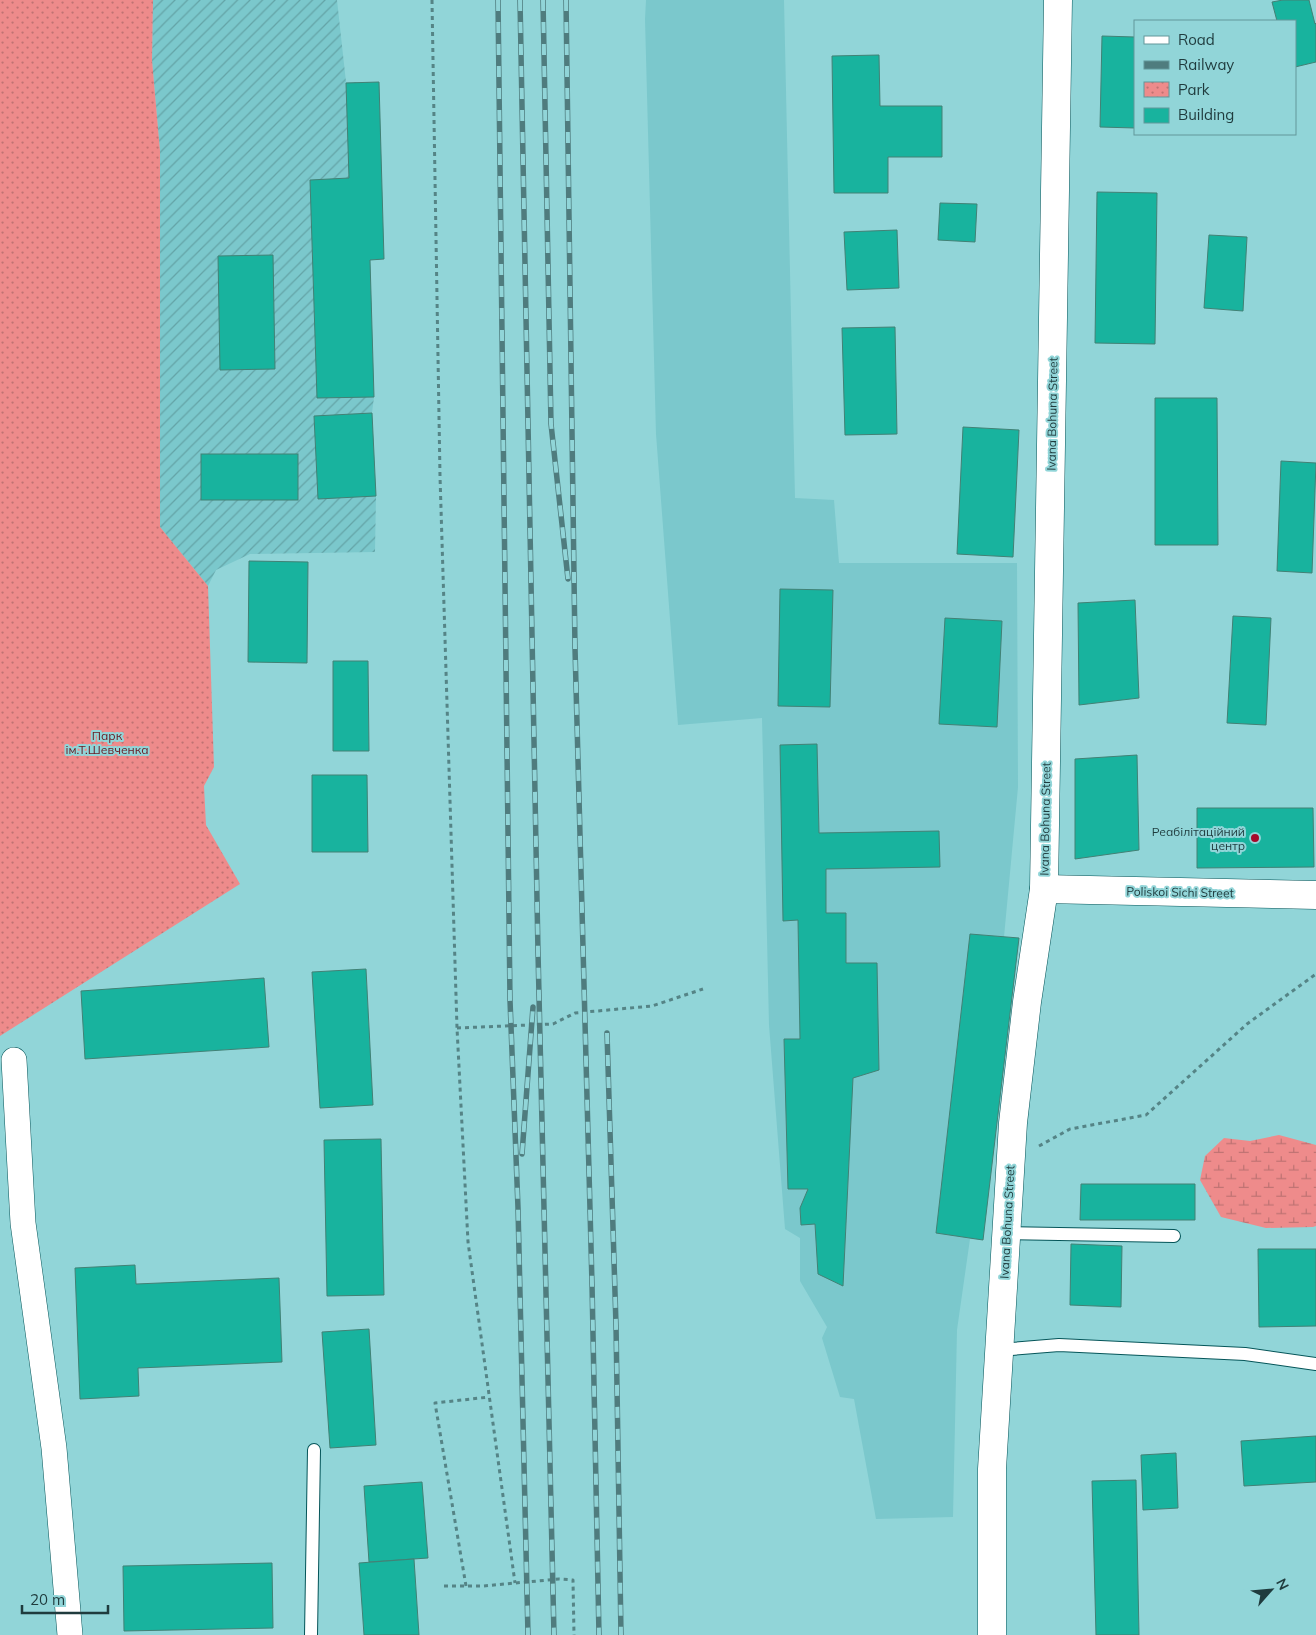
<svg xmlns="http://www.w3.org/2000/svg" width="1316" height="1635" viewBox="0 0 1316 1635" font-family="Mulish,sans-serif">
  <defs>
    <pattern id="industrial-furrows" width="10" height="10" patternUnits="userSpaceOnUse" patternTransform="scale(1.25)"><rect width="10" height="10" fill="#7bc8cc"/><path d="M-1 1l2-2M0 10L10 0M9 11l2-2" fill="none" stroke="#64a4a7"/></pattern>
    <pattern id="wetland-marsh" width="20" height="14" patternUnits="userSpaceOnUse" patternTransform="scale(1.25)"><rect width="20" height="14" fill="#ee8b8b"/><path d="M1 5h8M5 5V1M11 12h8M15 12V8" fill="none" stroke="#c07373"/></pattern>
    <pattern id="park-dots" width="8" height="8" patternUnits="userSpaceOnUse" patternTransform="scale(1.25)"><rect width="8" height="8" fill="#ee8b8b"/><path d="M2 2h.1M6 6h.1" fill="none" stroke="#c07373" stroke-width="1.8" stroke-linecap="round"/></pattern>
  </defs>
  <rect width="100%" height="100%" fill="#91d5d8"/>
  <polygon fill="#7bc8cc" points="646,0 784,0 795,498 834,500 839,563 1017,563 1018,787 1004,937 1019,938 983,1240 970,1239 957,1330 953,1517 876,1519 854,1399 840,1397 822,1338 827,1327 800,1281 800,1238 785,1229 769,1025 762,718 678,725 656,434 645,19"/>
  <polygon fill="url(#industrial-furrows)" points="153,0 337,0 346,82 379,82 384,259 370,260 374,397 372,413 376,496 375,552 250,554 216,570 208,586 160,527 160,151 152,60"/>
  <polygon fill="url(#wetland-marsh)" points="1279,1135 1316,1145 1316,1226 1313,1227 1266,1228 1221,1217 1200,1180 1205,1156 1224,1138 1250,1141"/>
  <polygon fill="url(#park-dots)" points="0,0 153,0 152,60 160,151 160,527 208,586 214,767 204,786 206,825 240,884 0,1036"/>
  <g fill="#18b39e" stroke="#428175">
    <polygon points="1283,0 1309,0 1315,24 1316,23 1316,62 1295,67 1295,21 1277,21 1272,2"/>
    <polygon points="1102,36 1135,37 1135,128 1100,127"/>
    <polygon points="879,55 880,106 942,106 942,157 888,157 888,193 834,193 832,56"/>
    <polygon points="379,82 384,259 370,260 374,397 317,398 310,180 349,178 346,83"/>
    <polygon points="1097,192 1157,193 1155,344 1095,343"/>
    <polygon points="940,203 977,204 975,242 938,240"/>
    <polygon points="897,230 899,288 847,290 844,232"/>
    <polygon points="1209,235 1247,237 1243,311 1204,308"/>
    <polygon points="273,255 275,369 220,370 218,256"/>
    <polygon points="895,327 897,434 845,435 842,328"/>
    <polygon points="1155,398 1217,398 1218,545 1155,545"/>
    <polygon points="372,413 376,496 318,499 314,416"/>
    <polygon points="963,427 1019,430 1013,557 957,554"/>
    <rect x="201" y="454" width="97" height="46"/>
    <polygon points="1281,461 1316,463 1312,573 1277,571"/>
    <polygon points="249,561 308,562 307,663 248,662"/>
    <polygon points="780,589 833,590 830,707 778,706"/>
    <polygon points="1135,600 1139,698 1079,705 1078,603"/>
    <polygon points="1233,616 1271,618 1266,725 1227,723"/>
    <polygon points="945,618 1002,621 997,727 939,724"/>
    <polygon points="333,661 368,661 369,751 333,751"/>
    <polygon points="817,744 819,833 939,831 940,867 826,869 826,913 846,913 846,963 877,963 879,1070 853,1078 843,1286 818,1274 815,1224 801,1225 800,1208 808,1189 788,1189 784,1039 800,1039 798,920 783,921 780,745"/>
    <polygon points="1137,755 1139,850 1075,859 1075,759"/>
    <polygon points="312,775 367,775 368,852 312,852"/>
    <polygon points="1197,808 1313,808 1314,867 1197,868"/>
    <polygon points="970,934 1019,938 983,1240 936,1233"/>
    <polygon points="366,969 373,1105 320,1108 312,972"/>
    <polygon points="264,978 269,1047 85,1059 81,991"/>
    <polygon points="381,1139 384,1295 327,1296 324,1140"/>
    <polygon points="1081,1184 1195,1184 1195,1220 1080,1220"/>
    <polygon points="1071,1244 1122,1246 1121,1307 1070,1305"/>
    <polygon points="1258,1249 1316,1249 1316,1326 1259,1327"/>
    <polygon points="135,1265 136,1284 279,1278 282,1362 138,1368 139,1396 80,1399 75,1268"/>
    <polygon points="369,1329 376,1445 330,1448 322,1332"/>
    <polygon points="1316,1436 1316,1482 1244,1486 1241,1441"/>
    <polygon points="1176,1453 1178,1508 1143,1510 1141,1455"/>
    <polygon points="1136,1480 1139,1635 1096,1635 1092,1481"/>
    <polygon points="422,1482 428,1558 369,1562 364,1486"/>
    <polygon points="414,1559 419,1635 364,1635 359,1563"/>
    <polygon points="272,1563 273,1628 124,1631 123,1566"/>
  </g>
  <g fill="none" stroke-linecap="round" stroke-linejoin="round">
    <defs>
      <g id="lane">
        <polyline points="1006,1233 1174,1236"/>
        <polyline points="999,1350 1059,1345 1245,1354 1316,1364"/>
        <polyline points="311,1635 314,1450"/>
      </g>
      <polyline id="street" points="14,1060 23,1223 54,1448 70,1635"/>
      <g id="secondary">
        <polyline points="1044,889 1316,895"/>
        <polyline points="992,1635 992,1469 1013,1123 1027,1002 1044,889 1058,0"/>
      </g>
    </defs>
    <use href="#lane" stroke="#055559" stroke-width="14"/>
    <use href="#street" stroke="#055559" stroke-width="26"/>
    <use href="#secondary" stroke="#055559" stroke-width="29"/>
    <g stroke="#558486" stroke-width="3" stroke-dasharray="4 4" stroke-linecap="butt">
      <polyline points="432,0 440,476 457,1028 468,1242 515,1583"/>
      <polyline points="457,1028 553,1024 575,1013 652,1006 703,989"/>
      <polyline points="1039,1146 1070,1129 1146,1115 1247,1024 1316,974"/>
      <polyline points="444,1586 483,1586 559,1579 573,1580 574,1635"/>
      <polyline points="466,1586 435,1403 489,1397"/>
    </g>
    <use href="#lane" stroke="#fff" stroke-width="12"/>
    <use href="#street" stroke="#fff" stroke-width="25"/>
    <use href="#secondary" stroke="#fff" stroke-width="28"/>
    <defs>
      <g id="rail">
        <polyline points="498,0 510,1000 518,1208 528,1635"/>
        <polyline points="520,0 538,952 554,1635"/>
        <polyline points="543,0 551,424 568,579"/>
        <polyline points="566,0 575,648 592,1284 599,1635"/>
        <polyline points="607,1033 616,1325 621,1635"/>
        <polyline points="522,1154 533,1007"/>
      </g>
    </defs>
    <use href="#rail" stroke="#4f7c7e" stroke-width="5.5"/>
    <use href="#rail" stroke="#91d5d8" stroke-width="4" stroke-dasharray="11" stroke-linecap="butt"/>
  </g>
  <circle fill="#a5092a" stroke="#91d5d8" stroke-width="2" cx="1255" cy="838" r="5"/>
  <g text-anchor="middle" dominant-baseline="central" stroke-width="4" stroke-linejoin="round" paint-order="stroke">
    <g font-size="12" fill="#1f3b3d" stroke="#91d5d8">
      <text transform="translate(1052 414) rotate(-89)">Ivana Bohuna Street</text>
      <text transform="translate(1045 819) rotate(-89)">Ivana Bohuna Street</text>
      <text transform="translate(1180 892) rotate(1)">Poliskoi Sichi Street</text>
      <text transform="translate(1007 1222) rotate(-87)">Ivana Bohuna Street</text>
    </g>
    <g font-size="12" fill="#661920" stroke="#91d5d8">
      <text x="107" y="735">Парк<tspan x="107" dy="14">ім.Т.Шевченка</tspan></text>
    </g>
    <g font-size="12" fill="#1f3b3d" stroke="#91d5d8" text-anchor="end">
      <text x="1245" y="831">Реабілітаційний<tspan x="1245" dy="14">центр</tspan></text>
    </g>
  </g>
  <rect x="1134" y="20" width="162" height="115" fill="#91d5d8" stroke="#63979a"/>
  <rect x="1144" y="36" width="25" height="8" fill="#ffffff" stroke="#63979a"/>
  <text x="1178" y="45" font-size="15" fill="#1f3b3d">Road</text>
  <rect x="1144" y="61" width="25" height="8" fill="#4f7c7e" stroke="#63979a"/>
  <text x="1178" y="70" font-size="15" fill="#1f3b3d">Railway</text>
  <rect x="1144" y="82" width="25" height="15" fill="url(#park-dots)" stroke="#63979a"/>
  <text x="1178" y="95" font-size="15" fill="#1f3b3d">Park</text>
  <rect x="1144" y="108" width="25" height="15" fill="#18b39e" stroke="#63979a"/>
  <text x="1178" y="120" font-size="15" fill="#1f3b3d">Building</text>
  <g transform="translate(1271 1590) rotate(63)" stroke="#91d5d8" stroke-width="4" paint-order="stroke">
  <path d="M0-4L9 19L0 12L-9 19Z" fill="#1f3b3d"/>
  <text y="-8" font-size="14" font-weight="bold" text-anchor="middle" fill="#1f3b3d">N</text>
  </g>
  <path d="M22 1605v8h86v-8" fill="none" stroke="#1f3b3d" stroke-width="2.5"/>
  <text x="30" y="1605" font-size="15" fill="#1f3b3d" stroke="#91d5d8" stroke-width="4" paint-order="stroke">20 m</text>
</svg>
